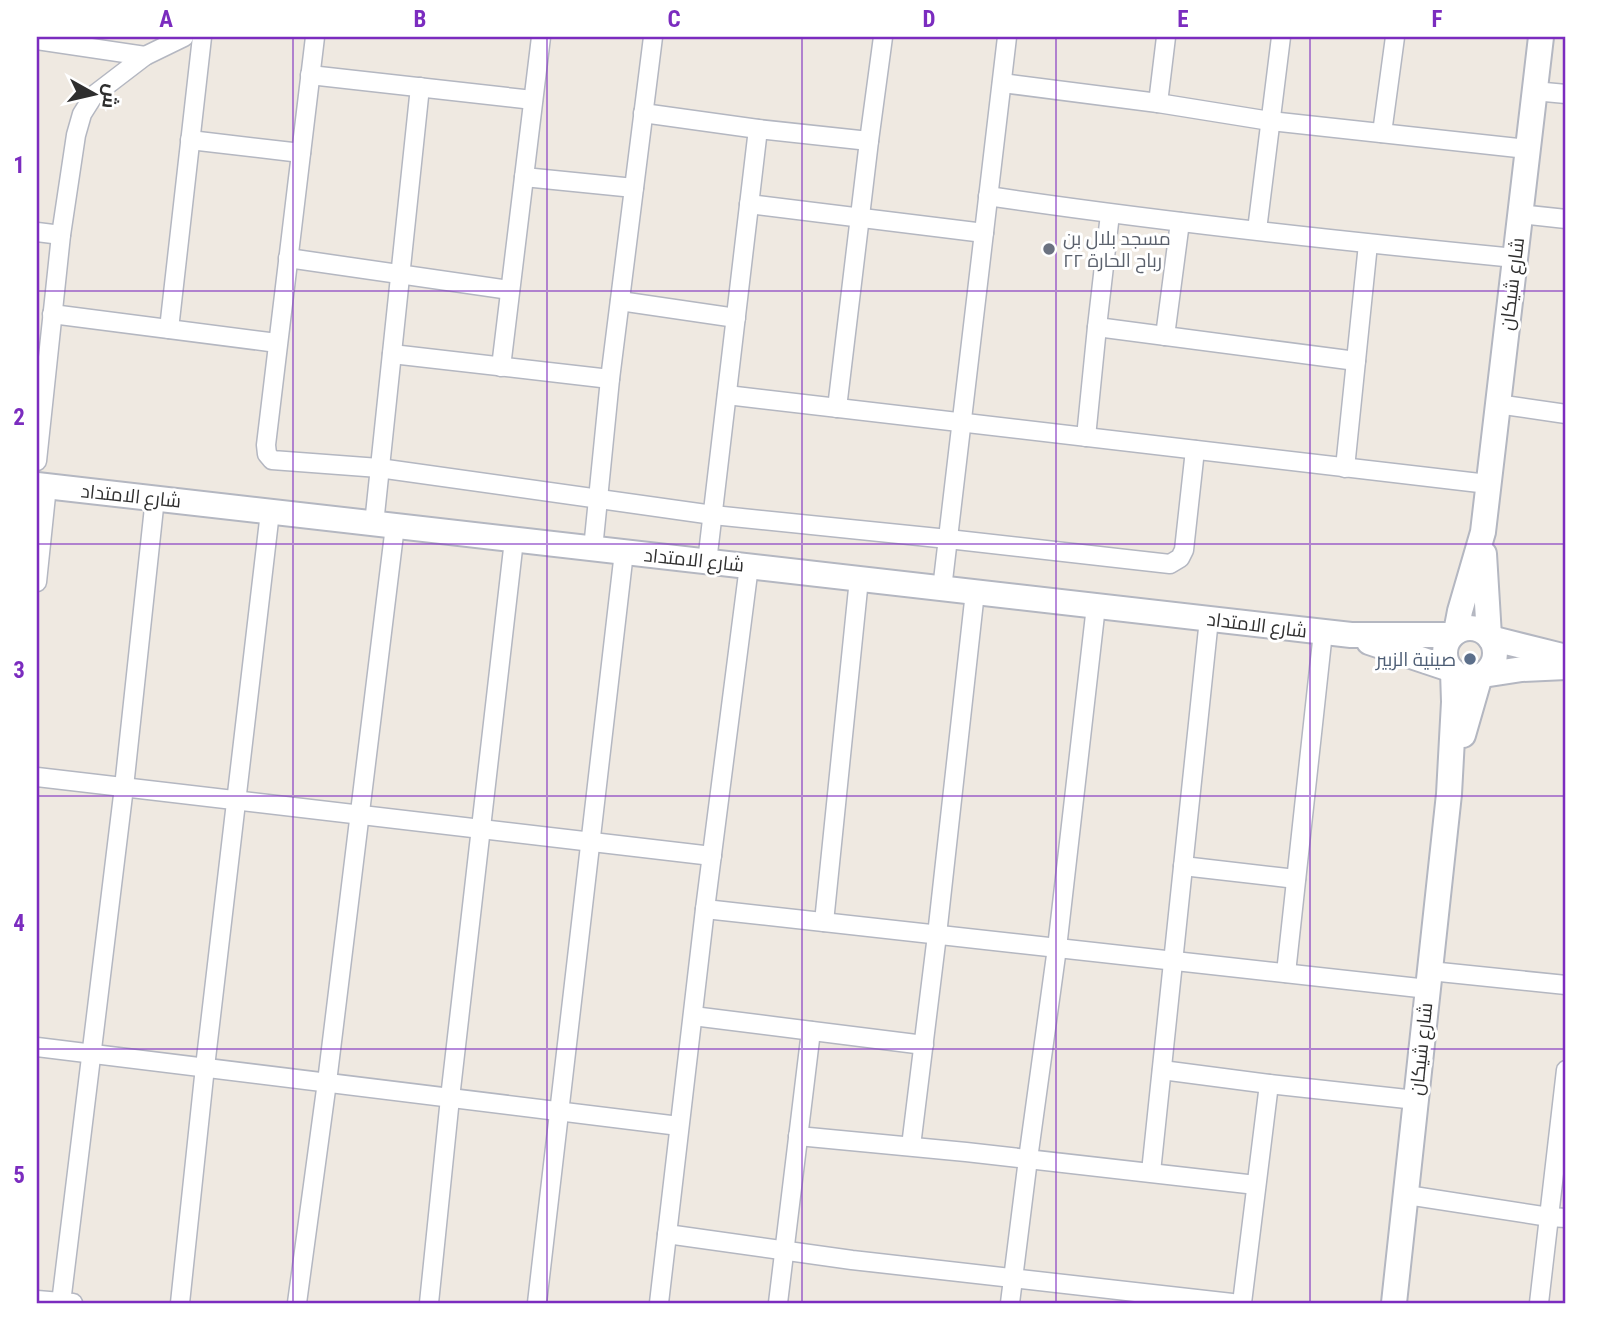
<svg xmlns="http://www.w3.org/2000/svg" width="1603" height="1340" viewBox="0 0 1603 1340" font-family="'Roboto Condensed',Cairo,sans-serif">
  <rect width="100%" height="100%" fill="#efe9e1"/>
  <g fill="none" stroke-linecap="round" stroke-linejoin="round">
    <defs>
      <g id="street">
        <polyline points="315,37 266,445 267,454 272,460 379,468 713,515 948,539 1170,564 1180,558 1184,550 1195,450"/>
        <polyline points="37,40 145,56"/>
        <polyline points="310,75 533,100"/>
        <polyline points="1002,83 1158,103 1270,121 1527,149"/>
        <polyline points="1534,91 1566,94"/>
        <polyline points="1158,103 1166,37"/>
        <polyline points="643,113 758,129 869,141"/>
        <polyline points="1382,133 1395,37"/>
        <polyline points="190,140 301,153"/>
        <polyline points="524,177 634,188"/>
        <path d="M988,196C1163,222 1339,241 1515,258"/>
        <polyline points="749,204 984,233"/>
        <polyline points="1520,214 1566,219"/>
        <polyline points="1257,230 1281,37"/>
        <polyline points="37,232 61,235"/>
        <polyline points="288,258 510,290"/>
        <polyline points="620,301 736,318"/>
        <polyline points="52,314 277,343"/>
        <polyline points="1097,327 1356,361"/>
        <polyline points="169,329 202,37"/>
        <polyline points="1165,336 1180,222"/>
        <polyline points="392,354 610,379"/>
        <polyline points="501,367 541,37"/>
        <polyline points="727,395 1488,484"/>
        <polyline points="1497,404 1566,414"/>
        <polyline points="837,408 869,141 883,37"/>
        <polyline points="1086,437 1097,327 1110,214"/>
        <polyline points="37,461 61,235 76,135 82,114 94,95 145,56 184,37"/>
        <polyline points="1345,468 1368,244"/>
        <polyline points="374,524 420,87"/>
        <polyline points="593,549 610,379 653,37"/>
        <polyline points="707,562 758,129"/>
        <polyline points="37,582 47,486"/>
        <polyline points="942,589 1007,37"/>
        <polyline points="37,777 712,856"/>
        <polyline points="1183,866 1296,879"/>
        <polyline points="705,909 1428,989"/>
        <polyline points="824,922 859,579"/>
        <polyline points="1430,971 1566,985"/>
        <polyline points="1286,973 1323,632"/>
        <polyline points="693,1016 924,1045"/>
        <polyline points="37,1047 679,1126"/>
        <polyline points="1162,1070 1269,1084 1416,1100"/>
        <polyline points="798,1136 966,1152 1256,1185"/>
        <polyline points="911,1146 937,935 975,592"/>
        <polyline points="1151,1172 1209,619"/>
        <polyline points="1407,1195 1549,1217 1566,1218"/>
        <polyline points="667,1234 852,1260 1232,1303"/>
        <polyline points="37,1300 73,1303"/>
        <polyline points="61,1303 124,787 155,498"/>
        <polyline points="180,1303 205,1067 270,512"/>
        <polyline points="297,1303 327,1082 395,526"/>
        <polyline points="429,1303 450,1098 514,540"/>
        <polyline points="537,1303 624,552"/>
        <polyline points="659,1303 705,909 749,566"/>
        <polyline points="778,1303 811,1031"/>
        <polyline points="1010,1303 1028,1159 1057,948 1096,606"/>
        <polyline points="1242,1303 1269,1084"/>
        <polyline points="1539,1303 1566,1070"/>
      </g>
      <g id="secondary">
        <polyline points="37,485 1351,635 1452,635"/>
        <polyline points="1484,554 1489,636"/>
        <circle cx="1470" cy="653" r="25"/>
        <polyline points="1456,632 1460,611 1483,532 1541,37"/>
        <polyline points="1490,638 1566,657"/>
        <polyline points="1369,642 1450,669"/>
        <polyline points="1483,675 1522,669 1566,667"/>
        <polyline points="1463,735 1480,676"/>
        <polyline points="1394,1303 1449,794 1454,702 1453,671"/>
      </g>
    </defs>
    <use href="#street" stroke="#b4b7c1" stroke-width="21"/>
    <use href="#secondary" stroke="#b4b7c1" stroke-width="28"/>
    <use href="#street" stroke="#fff" stroke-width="18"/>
    <use href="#secondary" stroke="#fff" stroke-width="24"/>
  </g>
  <path fill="none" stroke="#7b2cbf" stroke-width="2" stroke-opacity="0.55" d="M293,37V1303M547,37V1303M802,37V1303M1056,37V1303M1310,37V1303M37,291H1566M37,544H1566M37,796H1566M37,1049H1566"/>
  <circle fill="#6b7280" stroke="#fff" stroke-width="2.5" cx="1049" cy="249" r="7"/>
  <circle fill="#5c6f8a" stroke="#fff" stroke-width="2.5" cx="1470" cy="659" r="7"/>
  <g text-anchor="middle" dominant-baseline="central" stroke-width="6" stroke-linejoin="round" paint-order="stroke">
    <g font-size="19" fill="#5b616d" stroke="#fff" text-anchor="start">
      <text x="1063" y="238">مسجد بلال بن<tspan x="1063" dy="22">رباح الحارة ٢٢</tspan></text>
    </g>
    <g font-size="19" fill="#2e2e2e" stroke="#fff">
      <text transform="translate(1512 284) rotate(-83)">شارع شيكان</text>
      <text transform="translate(131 496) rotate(6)">شارع الامتداد</text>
      <text transform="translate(694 560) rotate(6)">شارع الامتداد</text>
      <text transform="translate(1257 625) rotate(7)">شارع الامتداد</text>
      <text transform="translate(1421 1049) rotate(-84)">شارع شيكان</text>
    </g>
    <g font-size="19" fill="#4e5e75" stroke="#fff" text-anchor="end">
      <text x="1456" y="659">صينية الزبير</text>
    </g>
  </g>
  <rect width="1603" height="1340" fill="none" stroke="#ffffff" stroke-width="77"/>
  <g transform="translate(94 94) rotate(98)" stroke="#ffffff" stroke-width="5" paint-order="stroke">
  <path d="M0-5L12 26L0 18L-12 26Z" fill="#2e2e2e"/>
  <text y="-10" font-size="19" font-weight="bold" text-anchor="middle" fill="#2e2e2e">ش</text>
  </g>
  <rect x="38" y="38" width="1526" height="1264" fill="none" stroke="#7b2cbf" stroke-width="2.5"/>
  <g font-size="23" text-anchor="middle" font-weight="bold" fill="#7b2cbf">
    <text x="166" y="27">A</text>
    <text x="420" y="27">B</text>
    <text x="674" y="27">C</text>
    <text x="929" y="27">D</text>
    <text x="1183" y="27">E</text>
    <text x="1437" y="27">F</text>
    <text x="19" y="173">1</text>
    <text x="19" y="425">2</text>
    <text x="19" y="678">3</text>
    <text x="19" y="931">4</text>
    <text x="19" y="1183">5</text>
  </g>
</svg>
